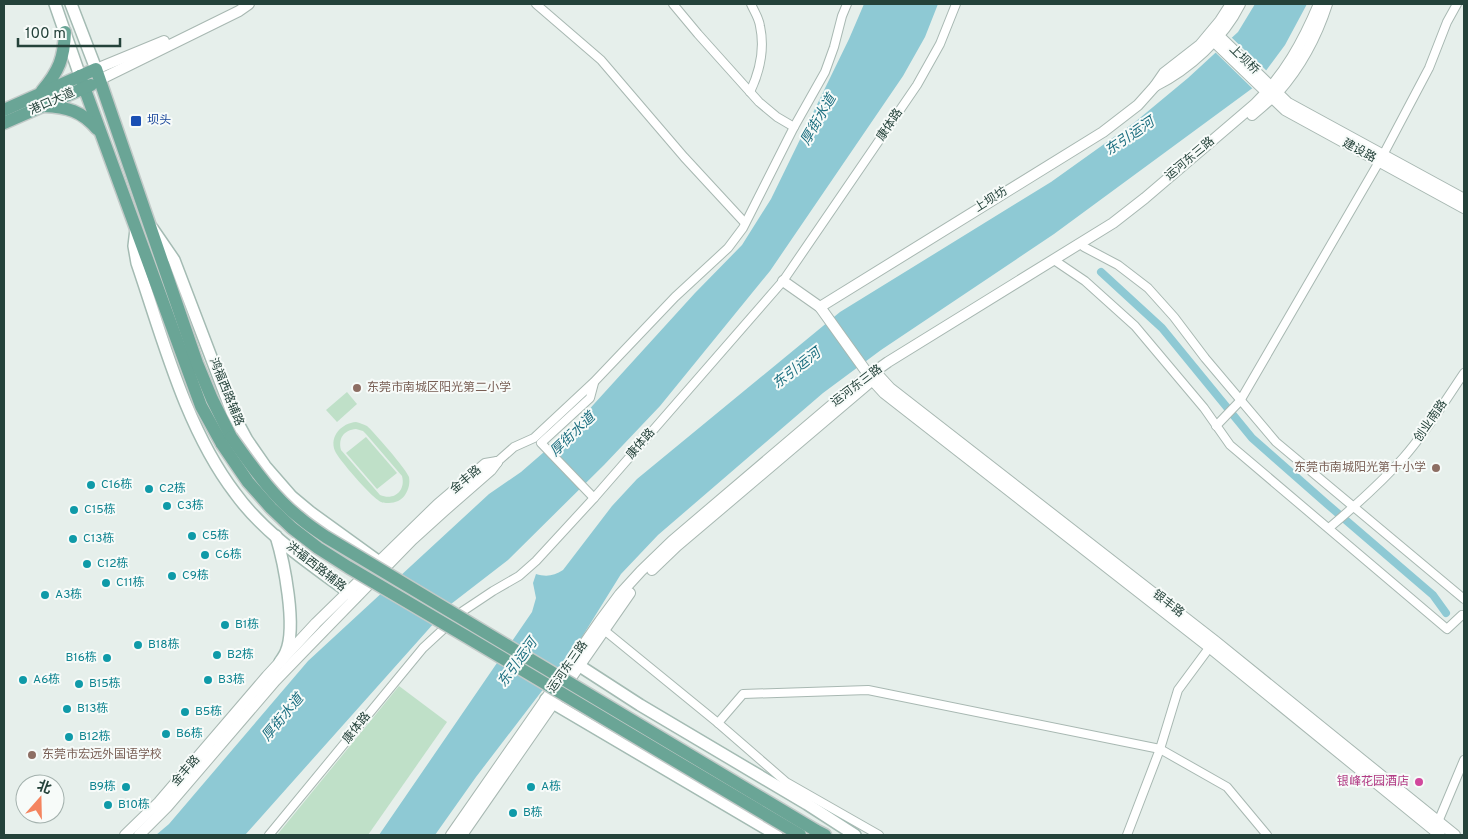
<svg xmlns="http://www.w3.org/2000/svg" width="1468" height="839" viewBox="0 0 1468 839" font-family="Overpass,'Noto Sans SC',sans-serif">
  <rect width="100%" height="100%" fill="#e6efeb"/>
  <g fill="#bfe0c8" fill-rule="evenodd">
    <polygon points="347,392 357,404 337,422 326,410"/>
    <path d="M356,422C360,423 363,424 367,426C374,432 406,469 409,477C410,483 409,489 405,495C402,500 395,503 389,503C385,503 381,503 378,500C370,495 339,460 335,451C329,436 342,423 356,422ZM356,429L363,431L366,434L402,476C406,491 394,501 380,495L341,450C338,438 344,430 356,429Z"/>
    <polygon points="366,437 397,473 377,489 346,453"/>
    <polygon points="399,686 447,722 368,835 277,835"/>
  </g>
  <g fill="#8ec9d4">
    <polygon points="864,4 938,4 925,37 903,76 770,271 660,406 604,465 508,560 451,604 245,835 156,835 169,824 308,661 489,494 521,472 574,426 695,293 742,245 771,199 849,39"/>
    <path d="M1255,4H1307L1285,45L1254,87L1054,234L881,350L823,393L658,535L621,574L577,645L476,777L435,835H379L532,612L536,598L533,583L536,574C546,577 554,576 563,570L612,506L637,479L840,312L1051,182L1135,122L1188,78L1238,32Z"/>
  </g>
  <polygon fill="#e6efeb" points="1230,36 1269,73 1254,90 1214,51"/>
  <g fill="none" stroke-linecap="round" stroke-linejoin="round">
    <polyline stroke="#8ec9d4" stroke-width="8" points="1101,272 1162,328 1252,438 1327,504 1433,595 1446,613"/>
    <defs>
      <g id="minor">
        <polyline points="536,4 601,60 684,157 745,223"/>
        <polyline points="673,4 698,34 759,102 777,117 794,127"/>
        <path d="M750,92C760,71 765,49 760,26C759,18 754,11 751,4"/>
        <polyline points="1084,247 1118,265 1148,288 1174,317 1205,358 1276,442 1464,599"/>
        <polyline points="1054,260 1085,281 1135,326 1204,408 1230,445 1447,629 1462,615"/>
        <polyline points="594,383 590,398 541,443 594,498"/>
        <polyline points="1216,426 1240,401 1383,155 1429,68 1447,22 1457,4"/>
        <polyline points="497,462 514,447 534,438 594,382 675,297 728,248 743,228 794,127 825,72 834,47 842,16 847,4"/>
        <path d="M1329,528C1355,506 1381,483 1404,457C1427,431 1445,401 1464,373"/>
        <polyline points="604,630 718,723 786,782 879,835"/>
        <polyline points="718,723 743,694 868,690 1160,749 1227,787 1267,835"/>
        <polyline points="1438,822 1464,760"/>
        <polyline points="269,835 423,648 463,611 493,591 519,576 536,561 594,498 783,281 917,85 940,44 956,4"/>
        <polyline points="1127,835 1160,749 1178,690 1212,644"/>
      </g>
      <g id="tertiary">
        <path d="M1231,4L1220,21L1200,45L1164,73L1155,86C1189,69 1223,38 1240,4"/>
        <polyline points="1213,30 1288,103 1464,199"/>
        <polyline points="1208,36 1285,110 1464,208"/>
        <polyline points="96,69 164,41"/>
        <polyline points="99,80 239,11 249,4"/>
        <path d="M1252,115C1261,107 1270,100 1278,92C1300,67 1317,35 1327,4"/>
        <polyline points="783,281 820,307 873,381 884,393 1209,647 1440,835"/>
        <polyline points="820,307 1103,132 1138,105 1155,86"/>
        <polyline points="879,376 890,388 1215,641 1455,835"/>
        <polyline points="652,570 677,546 868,384"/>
        <polyline points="125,835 159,802 267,676 316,623 438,504 485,464 497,462"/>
        <polyline points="139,835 167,807 275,681 304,651 412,540 444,511 491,470 497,462"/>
        <path d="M451,835L600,621L620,594L641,571L672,541L853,387L888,362L1113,223L1145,198L1255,104C1285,75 1303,42 1319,4"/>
        <polyline points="462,835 630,593"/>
      </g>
      <g id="secondary">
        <polyline points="55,4 80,76"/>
        <polyline points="71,4 96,69"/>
        <polyline points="152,228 174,260 232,412 247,440 265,466 292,497 310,512 386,567"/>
        <path d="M136,229L134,246L137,263C163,339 186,429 235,493C266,536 314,566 355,597"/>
        <path d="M276,536C284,562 297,627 286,652C285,655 282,659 280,662"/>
        <polyline points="572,661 640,705 807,804 855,835"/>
        <polyline points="546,699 777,835"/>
      </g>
      <g id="primary">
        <polyline points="80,76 201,406 222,444"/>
        <path d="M42,91C59,71 64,58 65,32"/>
        <path d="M44,106C67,107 82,111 97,129"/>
        <polyline points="4,110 96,69 197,363 212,399 231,437"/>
        <polyline points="4,123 91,85"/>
        <polyline points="815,830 825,835"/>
      </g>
    </defs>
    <use href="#minor" stroke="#a8b8b2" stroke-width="10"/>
    <use href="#tertiary" stroke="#a8b8b2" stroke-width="12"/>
    <use href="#secondary" stroke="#a4bbb3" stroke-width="14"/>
    <use href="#primary" stroke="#c2cac8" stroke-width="15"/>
    <use href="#minor" stroke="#fff" stroke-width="8"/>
    <use href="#tertiary" stroke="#fff" stroke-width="10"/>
    <use href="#secondary" stroke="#fff" stroke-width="11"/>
    <use href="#primary" stroke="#6aa596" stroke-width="12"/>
    <defs>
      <g id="primary-bridge">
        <path d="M231,437C252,466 272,496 300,518C308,525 317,531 326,537L815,830"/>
        <polyline points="222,444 248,482 271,508 292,528 318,548 348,567 467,637 800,835"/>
      </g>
    </defs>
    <use href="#primary-bridge" stroke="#c2cac8" stroke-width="15" stroke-linecap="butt"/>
    <use href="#primary-bridge" stroke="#6aa596" stroke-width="12"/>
  </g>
  <rect fill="#1a4fb4" stroke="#f7fbf9" stroke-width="2" x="130" y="115" width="12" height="12" rx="2.5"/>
  <g fill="#8d6e63" stroke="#f7fbf9" stroke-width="2">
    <circle cx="357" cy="388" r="5"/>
    <circle cx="1436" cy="468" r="5"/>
    <circle cx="32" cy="755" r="5"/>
  </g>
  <g fill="#0f9aa8" stroke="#f7fbf9" stroke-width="2">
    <circle cx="91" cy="485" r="5"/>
    <circle cx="149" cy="489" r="5"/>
    <circle cx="167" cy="506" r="5"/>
    <circle cx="74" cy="510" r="5"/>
    <circle cx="192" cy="536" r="5"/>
    <circle cx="73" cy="539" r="5"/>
    <circle cx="205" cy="555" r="5"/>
    <circle cx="87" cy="564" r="5"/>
    <circle cx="172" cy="576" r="5"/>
    <circle cx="106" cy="583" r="5"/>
    <circle cx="45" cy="595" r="5"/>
    <circle cx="225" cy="625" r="5"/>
    <circle cx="138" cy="645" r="5"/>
    <circle cx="217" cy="655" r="5"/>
    <circle cx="107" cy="658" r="5"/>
    <circle cx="23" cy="680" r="5"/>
    <circle cx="208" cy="680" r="5"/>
    <circle cx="79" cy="684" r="5"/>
    <circle cx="67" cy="709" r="5"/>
    <circle cx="185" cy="712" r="5"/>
    <circle cx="166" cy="734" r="5"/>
    <circle cx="69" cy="737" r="5"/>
    <circle cx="126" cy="787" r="5"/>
    <circle cx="531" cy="787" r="5"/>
    <circle cx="108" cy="805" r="5"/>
    <circle cx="513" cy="813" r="5"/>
  </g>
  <circle fill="#d1479c" stroke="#f7fbf9" stroke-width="2" cx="1419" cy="782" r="5"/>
  <g text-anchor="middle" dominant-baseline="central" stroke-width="4" stroke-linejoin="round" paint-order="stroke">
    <g font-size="12" fill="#24423a" stroke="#f7fbf9">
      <text transform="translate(1244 60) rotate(44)">上坝桥</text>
      <text transform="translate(52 102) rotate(-24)">港口大道</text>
      <text transform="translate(890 125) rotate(-56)">康体路</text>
      <text transform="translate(1359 151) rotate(28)">建设路</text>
      <text transform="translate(1190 159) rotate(-40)">运河东三路</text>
      <text transform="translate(991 200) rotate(-32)">上坝坊</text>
      <text transform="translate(857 386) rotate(-37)">运河东三路</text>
      <text transform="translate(226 392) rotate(68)">鸿福西路辅路</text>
      <text transform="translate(1431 421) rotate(-55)">创业南路</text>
      <text transform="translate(641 444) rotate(-49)">康体路</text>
      <text transform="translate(466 480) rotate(-40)">金丰路</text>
      <text transform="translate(316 567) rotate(38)">洪福西路辅路</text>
      <text transform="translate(1168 604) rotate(38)">银丰路</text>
      <text transform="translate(568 667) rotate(-55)">运河东三路</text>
      <text transform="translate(357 728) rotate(-51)">康体路</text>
      <text transform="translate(186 771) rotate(-49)">金丰路</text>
    </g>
    <g font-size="12" fill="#164399" stroke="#f7fbf9" text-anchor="start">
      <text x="147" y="121">坝头</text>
    </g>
    <g font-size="12" fill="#785e54" stroke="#f7fbf9" text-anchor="start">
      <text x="367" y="388">东莞市南城区阳光第二小学</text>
      <text x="1426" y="468" text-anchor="end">东莞市南城阳光第十小学</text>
      <text x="42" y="755">东莞市宏远外国语学校</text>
    </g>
    <g font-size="12" fill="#0d838f" stroke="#f7fbf9" text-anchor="start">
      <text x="101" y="485">C16栋</text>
      <text x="159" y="489">C2栋</text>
      <text x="177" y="506">C3栋</text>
      <text x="84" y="510">C15栋</text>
      <text x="202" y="536">C5栋</text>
      <text x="83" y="539">C13栋</text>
      <text x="215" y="555">C6栋</text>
      <text x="97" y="564">C12栋</text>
      <text x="182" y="576">C9栋</text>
      <text x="116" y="583">C11栋</text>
      <text x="55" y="595">A3栋</text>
      <text x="235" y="625">B1栋</text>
      <text x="148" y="645">B18栋</text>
      <text x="227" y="655">B2栋</text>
      <text x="97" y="658" text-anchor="end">B16栋</text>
      <text x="33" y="680">A6栋</text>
      <text x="218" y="680">B3栋</text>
      <text x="89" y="684">B15栋</text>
      <text x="77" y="709">B13栋</text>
      <text x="195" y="712">B5栋</text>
      <text x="176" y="734">B6栋</text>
      <text x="79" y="737">B12栋</text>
      <text x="116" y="787" text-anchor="end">B9栋</text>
      <text x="541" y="787">A栋</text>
      <text x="118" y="805">B10栋</text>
      <text x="523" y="813">B栋</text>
    </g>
    <g font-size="12" fill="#b23c85" stroke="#f7fbf9" text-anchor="end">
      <text x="1409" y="782">银峰花园酒店</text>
    </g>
    <g font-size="14" font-style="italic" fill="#1c6f80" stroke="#f7fbf9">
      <text transform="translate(819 120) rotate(-60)">厚街水道</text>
      <text transform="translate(1130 137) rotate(-34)">东引运河</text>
      <text transform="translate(797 369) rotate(-38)">东引运河</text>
      <text transform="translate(573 435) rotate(-44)">厚街水道</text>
      <text transform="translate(518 663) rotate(-54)">东引运河</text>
      <text transform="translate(283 718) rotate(-50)">厚街水道</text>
    </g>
  </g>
  <rect width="1468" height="839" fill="none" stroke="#24423a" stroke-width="10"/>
  <g transform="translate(40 799) rotate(20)"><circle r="24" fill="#f7fbf9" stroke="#a3b1ad"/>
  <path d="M0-4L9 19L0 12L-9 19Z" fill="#f4845f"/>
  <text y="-8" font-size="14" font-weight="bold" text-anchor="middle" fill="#24423a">北</text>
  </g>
  <path d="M18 38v8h102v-8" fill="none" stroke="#24423a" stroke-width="2.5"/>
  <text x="25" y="38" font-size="15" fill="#24423a" stroke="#f7fbf9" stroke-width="4" paint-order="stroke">100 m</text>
</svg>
